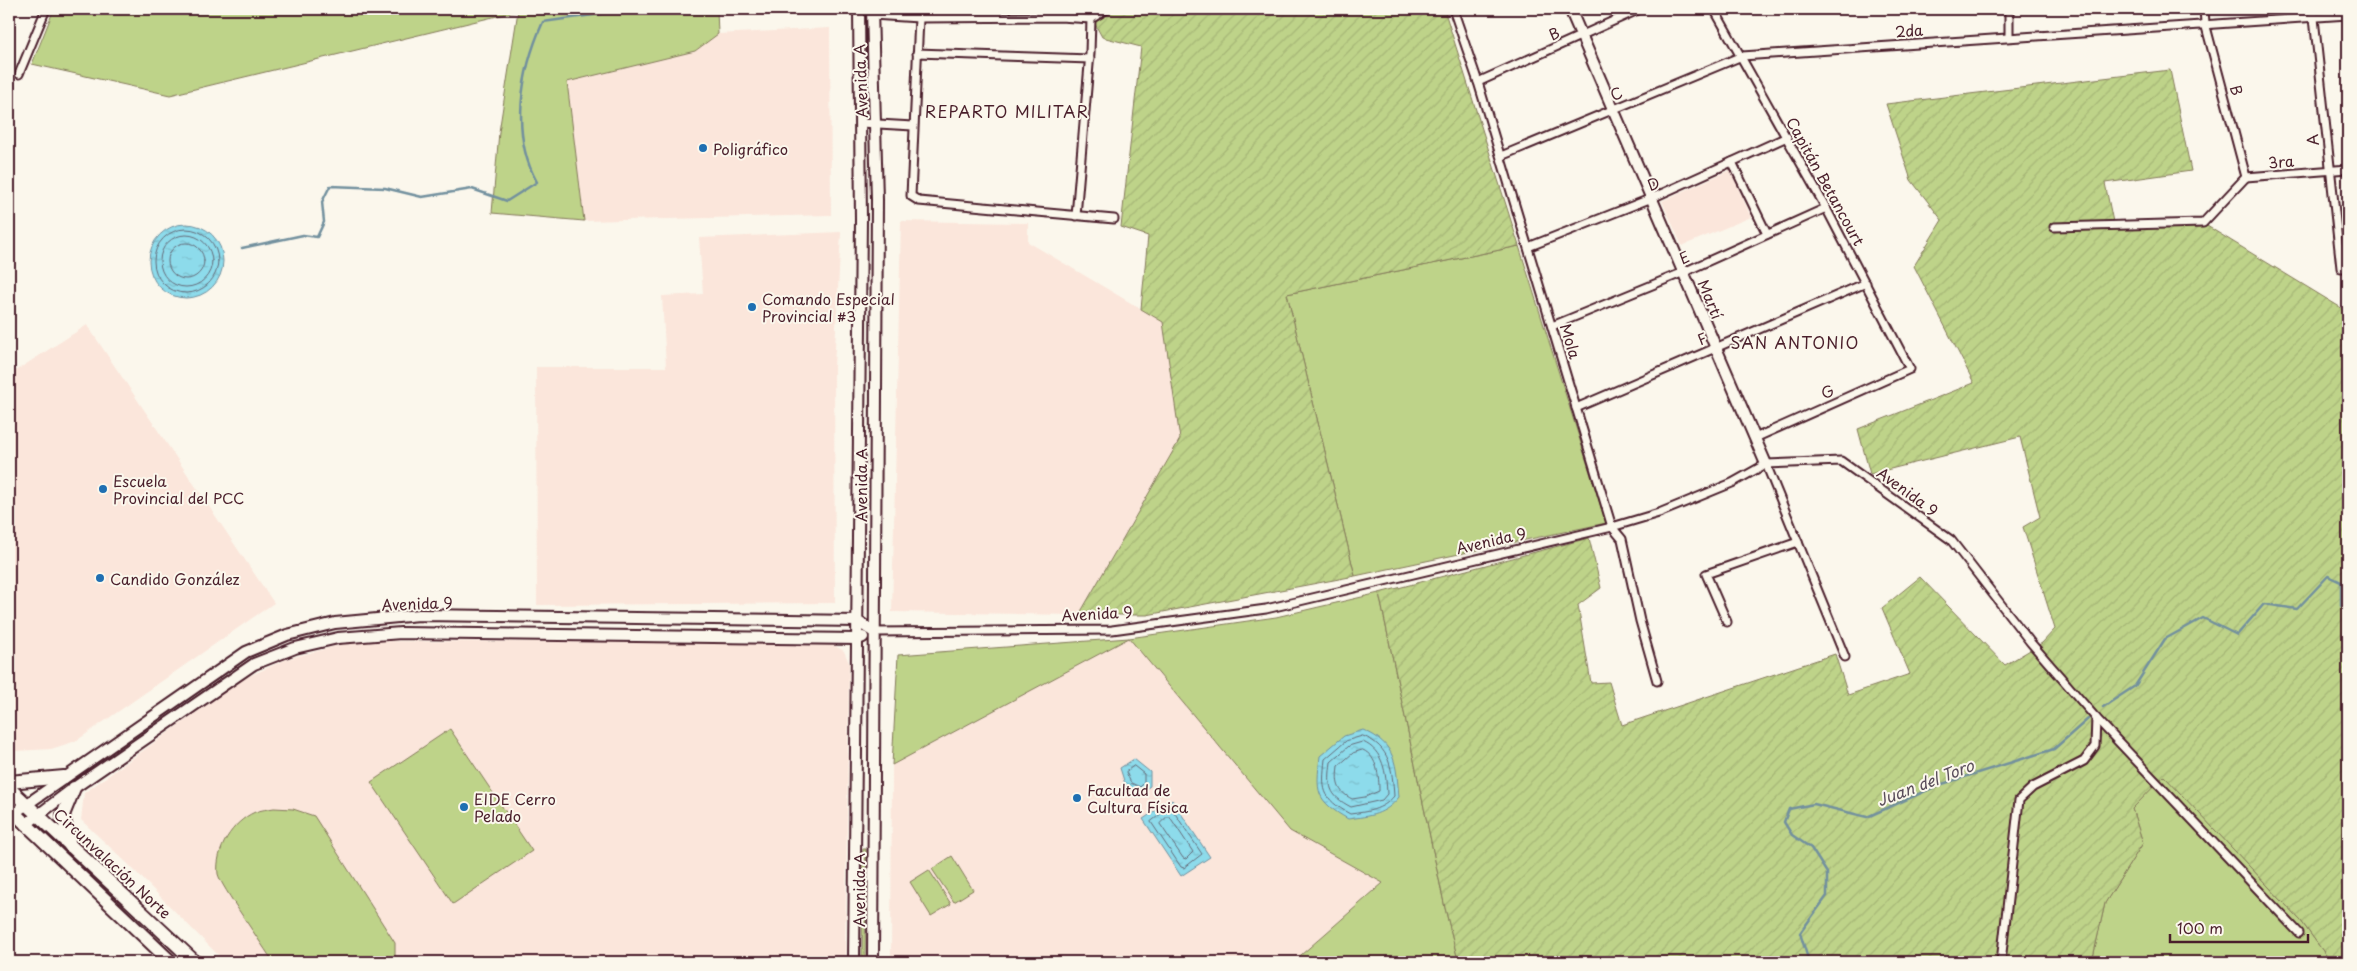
<svg xmlns="http://www.w3.org/2000/svg" width="2357" height="971" viewBox="0 0 2357 971" font-family="'Playpen Sans',sans-serif">
  <defs>
    <pattern id="garden-furrows" width="10" height="10" patternUnits="userSpaceOnUse" patternTransform="scale(1.25)"><rect width="10" height="10" fill="#bed389"/><path d="M-1 1l2-2M0 10L10 0M9 11l2-2" fill="none" stroke="#a5b576"/></pattern>
    <pattern id="water-ripples" width="26" height="14" patternUnits="userSpaceOnUse" patternTransform="scale(1.25)"><rect width="26" height="14" fill="#8ddbeb"/><path d="M2 4q2-2 4 0t4 0M15 11q2-2 4 0t4 0" fill="none" stroke="#7bbcca"/></pattern>
  </defs>
  <rect width="100%" height="100%" fill="#fbf7ec"/>
  <filter id="ink" filterUnits="userSpaceOnUse"><feTurbulence type="fractalNoise" baseFrequency=".02" numOctaves="2"/><feDisplacementMap in="SourceGraphic" scale="10" xChannelSelector="R" yChannelSelector="G"/><feConvolveMatrix kernelMatrix="1 2 1 2 8 2 1 2 1" color-interpolation-filters="sRGB"/></filter>
  <g filter="url(#ink)">
    <g fill="#fbe6db">
      <polygon points="830,28 831,215 584,221 567,82 695,51 718,34"/>
      <polygon points="1730,170 1751,217 1682,246 1662,201"/>
      <polygon points="901,221 1028,223 1028,242 1163,322 1180,439 1079,615 892,612"/>
      <polygon points="841,232 834,368 835,603 537,605 536,367 666,367 662,296 703,294 699,238"/>
      <polygon points="87,325 274,603 76,741 51,749 16,751 9,744 9,375"/>
      <polygon points="1129,638 1290,831 1383,883 1293,962 891,962 892,765"/>
      <polygon points="355,641 790,643 833,645 844,651 849,663 845,962 225,962 127,863 81,820 84,793 243,679 287,659"/>
    </g>
    <g fill="#bed389" stroke="#84795a">
      <polygon points="54,9 717,9 718,34 695,51 567,82 584,221 492,213 499,132 518,11 170,95 32,64"/>
      <polygon points="1519,246 1606,523 1355,576 1287,294"/>
      <polygon points="1379,593 1445,908 1458,960 1461,962 1293,962 1383,883 1290,831 1129,638 892,765 898,655 1129,638 1276,617"/>
      <polygon points="450,729 532,851 453,904 371,782"/>
      <polygon points="2164,775 2301,921 2331,962 2092,962 2105,903 2143,843 2132,809"/>
      <path d="M274,808L293,809L314,816L395,943V962H273C265,948 220,885 218,874C215,850 232,822 255,812C261,810 268,809 274,808Z"/>
      <polygon points="863,849 866,849 865,962 862,962"/>
      <polygon points="952,856 973,890 954,902 932,869"/>
      <polygon points="929,870 951,904 931,916 910,882"/>
    </g>
    <g fill="url(#garden-furrows)" stroke="#84795a">
      <polygon points="1095,9 1444,9 1519,246 1287,294 1355,576 1147,615 1079,615 1180,439 1163,322 1141,309 1148,236 1121,227 1141,47 1102,37 1089,13"/>
      <polygon points="2170,70 2191,171 2105,183 2114,227 2207,226 2348,312 2348,962 2331,962 2301,921 2164,776 2132,809 2143,843 2105,903 2092,962 1461,962 1458,960 1445,908 1379,593 1589,538 1601,588 1578,605 1591,683 1609,682 1622,725 1835,654 1848,695 1910,674 1882,608 1920,577 2005,665 2042,643 2055,629 2023,527 2040,517 2020,437 1870,474 1858,429 1974,383 1914,266 1942,220 1911,180 1886,104"/>
    </g>
    <g fill="url(#water-ripples)" stroke="#72909e">
      <circle cx="186" cy="261" r="37"/>
      <path d="M1363,730C1397,744 1396,765 1399,797C1385,815 1370,816 1348,819C1315,800 1316,792 1320,756L1344,736Z"/>
      <polygon points="1134,759 1150,772 1150,786 1140,793 1126,787 1120,768"/>
      <polygon points="1172,800 1210,857 1181,876 1143,819"/>
    </g>
    <g fill="none" stroke-linecap="round" stroke-linejoin="round">
      <g stroke="#656a78" stroke-width="1">
        <circle cx="186" cy="261" r="32"/>
        <circle cx="186" cy="261" r="26"/>
        <circle cx="186" cy="261" r="18"/>
        <path d="M1363,736C1391,747 1392,769 1394,796C1383,810 1366,812 1350,814C1321,798 1322,789 1325,759L1346,741Z"/>
        <path d="M1363,742C1384,751 1386,773 1387,794L1382,800L1351,807C1328,795 1328,786 1331,762L1349,746Z"/>
        <path d="M1363,750C1378,757 1379,777 1379,791L1365,797L1352,799C1337,791 1336,783 1338,766L1353,753Z"/>
        <polygon points="1134,766 1144,774 1144,783 1140,787 1131,783 1126,772"/>
        <polygon points="1169,808 1172,809 1202,854 1184,868 1181,867 1151,822"/>
        <polygon points="1167,817 1170,817 1193,852 1186,859 1183,858 1160,824"/>
      </g>
      <g stroke="#72909e" stroke-width="2.5">
        <path d="M242,248L303,235L317,237L324,222L322,202L330,186L385,188L422,197L472,189L507,201L537,182C510,134 521,71 543,22L636,9"/>
        <polyline points="2103,707 2135,686 2165,639 2203,618 2237,635 2264,604 2297,609 2328,576 2341,582 2341,605 2348,608"/>
        <polyline points="1809,962 1800,933 1827,896 1827,873 1811,848 1792,835 1784,822 1789,809 1814,804 1867,817 1939,785 2054,749 2088,719"/>
      </g>
      <defs>
        <g id="street">
          <polyline points="1453,9 1478,82 1612,527 1622,539 1640,621 1657,681"/>
          <polyline points="1714,9 1826,208 1910,369 1755,438"/>
          <polyline points="2009,9 2009,36"/>
          <polyline points="2204,9 2205,23 2246,177"/>
          <polyline points="2313,9 2341,268 2348,268"/>
          <polyline points="872,15 919,18 1060,17 1091,19 1107,9"/>
          <polyline points="919,18 911,196 919,201 1114,219"/>
          <polyline points="917,53 1090,59"/>
          <polyline points="19,74 46,9"/>
          <polyline points="1478,82 1640,9"/>
          <polyline points="861,123 913,126"/>
          <polyline points="1501,156 1742,56 2348,15"/>
          <polyline points="1732,162 1767,234"/>
          <polyline points="2246,177 2348,169"/>
          <polyline points="1076,216 1090,53 1091,19"/>
          <polyline points="2054,227 2203,223 2246,177"/>
          <polyline points="1528,247 1652,198 1787,137"/>
          <polyline points="1552,326 1684,272 1826,208"/>
          <polyline points="1576,408 1866,283"/>
          <polyline points="1766,464 1845,657"/>
          <polyline points="1727,622 1706,574 1798,542"/>
          <polyline points="874,632 1112,630 1266,609 1612,527 1659,513 1732,483 1766,464 1841,461 1951,540 2031,643 2096,718 2299,933"/>
          <polyline points="2001,962 2019,800 2033,787 2084,761 2095,746 2096,718"/>
        </g>
        <g id="secondary">
          <polyline points="872,9 877,200 873,962"/>
          <polyline points="1570,9 1766,464"/>
          <polyline points="20,809 246,652 287,635 335,623 419,615 857,621 874,632"/>
          <polyline points="25,825 74,788 254,664 295,648 338,638 401,633 858,639 863,637"/>
          <polyline points="854,962 861,220 859,9"/>
        </g>
        <g id="highway">
          <polyline points="9,782 64,777"/>
          <polyline points="9,788 195,962"/>
          <polyline points="9,808 171,962"/>
          <polyline points="70,846 63,815 74,788"/>
        </g>
      </defs>
      <use href="#street" stroke="#4a1f2b" stroke-width="11"/>
      <use href="#secondary" stroke="#4a1f2b" stroke-width="14"/>
      <use href="#highway" stroke="#4a1f2b" stroke-width="16"/>
      <use href="#street" stroke="#fbf7ec" stroke-width="7"/>
      <use href="#secondary" stroke="#fbf7ec" stroke-width="10"/>
      <use href="#highway" stroke="#fbf7ec" stroke-width="12"/>
    </g>
  </g>
  <g fill="#1f6fb2" stroke="#fbf7ec" stroke-width="2">
    <circle cx="703" cy="148" r="5"/>
    <circle cx="752" cy="307" r="5"/>
    <circle cx="103" cy="489" r="5"/>
    <circle cx="100" cy="578" r="5"/>
    <circle cx="1077" cy="798" r="5"/>
    <circle cx="464" cy="807" r="5"/>
  </g>
  <g text-anchor="middle" dominant-baseline="central" stroke-width="4" stroke-linejoin="round" paint-order="stroke">
    <g font-size="15" fill="#4a1f2b" stroke="#fbf7ec">
      <text transform="translate(1909 30) rotate(-4)">2da</text>
      <text transform="translate(1554 33) rotate(-24)">B</text>
      <text transform="translate(860 81) rotate(-92)">Avenida A</text>
      <text transform="translate(2237 90) rotate(75)">B</text>
      <text transform="translate(1616 93) rotate(-23)">C</text>
      <text transform="translate(2312 140) rotate(-96)">A</text>
      <text transform="translate(2281 161) rotate(-4)">3ra</text>
      <text transform="translate(1826 181) rotate(61)">Capitán Betancourt</text>
      <text transform="translate(1653 183) rotate(-24)">D</text>
      <text transform="translate(1684 257) rotate(-24)">E</text>
      <text transform="translate(1711 299) rotate(68)">Martí</text>
      <text transform="translate(1702 338) rotate(-23)">F</text>
      <text transform="translate(1571 341) rotate(73)">Mola</text>
      <text transform="translate(1827 391) rotate(-24)">G</text>
      <text transform="translate(860 485) rotate(-90)">Avenida A</text>
      <text transform="translate(1908 491) rotate(36)">Avenida 9</text>
      <text transform="translate(1491 540) rotate(-13)">Avenida 9</text>
      <text transform="translate(417 603) rotate(-2)">Avenida 9</text>
      <text transform="translate(1097 613) rotate(-3)">Avenida 9</text>
      <text transform="translate(113 863) rotate(43)">Circunvalación Norte</text>
      <text transform="translate(858 890) rotate(-90)">Avenida A</text>
    </g>
    <g font-size="15" fill="#4a1f2b" stroke="#fbf7ec" text-anchor="start">
      <text x="713" y="148">Poligráfico</text>
      <text x="762" y="298">Comando Especial<tspan x="762" dy="17">Provincial #3</tspan></text>
      <text x="113" y="480">Escuela<tspan x="113" dy="17">Provincial del PCC</tspan></text>
      <text x="110" y="578">Candido González</text>
      <text x="1087" y="789">Facultad de<tspan x="1087" dy="17">Cultura Física</tspan></text>
      <text x="474" y="798">EIDE Cerro<tspan x="474" dy="17">Pelado</tspan></text>
    </g>
    <g font-size="16" letter-spacing="1" fill="#4a1f2b" stroke="#fbf7ec">
      <text x="1007" y="111">REPARTO MILITAR</text>
      <text x="1795" y="342">SAN ANTONIO</text>
    </g>
    <g font-size="16" font-style="italic" fill="#5b4e5b" stroke="#fbf7ec">
      <text transform="translate(1925 782) rotate(-21)">Juan del Toro</text>
    </g>
  </g>
  <rect width="2357" height="971" fill="none" stroke="#fbf7ec" stroke-width="30"/>
  <rect x="15" y="15" width="2327" height="941" fill="none" stroke="#4a1f2b" stroke-width="2" filter="url(#ink)"/>
  <path d="M2170 934v8h138v-8" fill="none" stroke="#4a1f2b" stroke-width="2.5"/>
  <text x="2177" y="934" font-size="15" fill="#4a1f2b" stroke="#fbf7ec" stroke-width="4" paint-order="stroke">100 m</text>
</svg>
